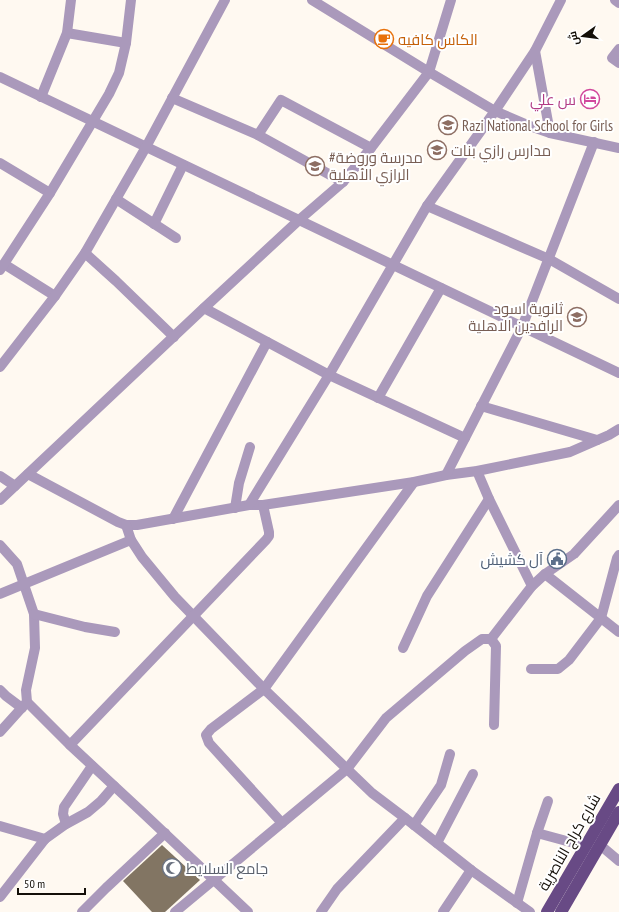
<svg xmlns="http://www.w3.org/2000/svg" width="619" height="912" viewBox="0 0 619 912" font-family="'PT Sans Narrow',Cairo,sans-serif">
  <rect width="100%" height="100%" fill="#fff9f1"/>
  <polygon fill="#827563" points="162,845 200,880 165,912 152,912 123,881"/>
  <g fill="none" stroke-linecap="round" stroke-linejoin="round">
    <g stroke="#a9b" stroke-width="10">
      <polyline points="312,0 429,72 495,111 530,126 550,133 619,148"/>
      <polyline points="615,0 619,3"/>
      <polyline points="67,33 126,43"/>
      <polyline points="619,49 612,58 619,63"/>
      <polyline points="535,51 550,133"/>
      <polyline points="0,77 619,373"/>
      <polyline points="41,97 67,33 71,0"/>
      <polyline points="172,98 258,135 343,182"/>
      <polyline points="258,135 281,100 371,148"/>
      <polyline points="0,163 50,193"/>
      <polyline points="116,199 176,238"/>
      <polyline points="427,206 549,259 619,299"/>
      <polyline points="154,224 183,165"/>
      <polyline points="85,253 116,281 174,337"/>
      <polyline points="4,264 55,296"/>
      <polyline points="0,270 50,193 109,94 119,73 126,43 131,0"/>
      <polyline points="204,308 329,375 465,438"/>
      <polyline points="0,367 55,296 85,253 146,147 225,0"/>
      <polyline points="378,398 441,288"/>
      <polyline points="481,406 597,440"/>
      <polyline points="477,471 489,499 532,586"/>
      <polyline points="28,474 118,522 126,525 137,525 249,505 263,505 414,482 446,475 477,471 570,452 609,435 619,429"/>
      <polyline points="446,475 522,327 594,142"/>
      <polyline points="0,476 15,486"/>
      <polyline points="0,500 204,308 299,220 343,182 371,148 429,72 451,0"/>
      <polyline points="249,505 329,375 427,206 495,111 535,51 561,0"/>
      <polyline points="235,508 239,483 250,447"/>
      <polyline points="173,519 267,342"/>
      <polyline points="126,525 131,540 142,557 175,597 264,689 347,769 372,793 405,818 414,825 471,870 530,912"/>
      <polyline points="0,545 17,564 34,614 35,648 26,690 27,702 70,745 141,811 248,912"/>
      <polyline points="545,574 619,632"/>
      <polyline points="0,594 131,540"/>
      <polyline points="34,614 85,627 115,632"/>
      <polyline points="491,639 496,646 494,725"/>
      <polyline points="403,648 427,596 489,499"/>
      <polyline points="531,669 558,669 569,660 601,618 617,558 619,555"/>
      <polyline points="0,690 6,696 22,708"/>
      <polyline points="0,732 27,702"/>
      <polyline points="70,745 266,540 269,536 269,532 263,505"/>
      <polyline points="282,823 209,743 206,735 211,729 264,689 414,482"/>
      <polyline points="66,824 63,814 64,807 92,766"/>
      <polyline points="414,825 441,785 450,754"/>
      <polyline points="0,826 45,839"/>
      <polyline points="537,833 585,846"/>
      <polyline points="437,843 473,774"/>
      <polyline points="600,845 619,861"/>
      <polyline points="0,897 45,839 66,824 88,812 101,801 114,786"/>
      <polyline points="517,903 537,833 548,801"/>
      <polyline points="82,912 106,888 165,833"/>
      <polyline points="175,912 347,769 386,718 465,651 482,639 491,639 532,586 545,574 574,554 619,505"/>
      <polyline points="321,912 337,889 405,818"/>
      <polyline points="443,912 471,870"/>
    </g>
    <g stroke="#684a85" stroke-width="12">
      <polyline points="547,912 619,789"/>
      <polyline points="561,912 619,812"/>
    </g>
  </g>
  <defs>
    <symbol id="cafe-ring" viewBox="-11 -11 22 22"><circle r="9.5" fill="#fff" stroke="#e8710a" stroke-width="1.5"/><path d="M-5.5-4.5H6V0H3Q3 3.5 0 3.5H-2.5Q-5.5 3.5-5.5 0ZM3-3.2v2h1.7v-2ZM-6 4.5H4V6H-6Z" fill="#e8710a"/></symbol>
    <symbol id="hotel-ring" viewBox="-11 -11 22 22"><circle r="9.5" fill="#fff" stroke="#d1479c" stroke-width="1.5"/><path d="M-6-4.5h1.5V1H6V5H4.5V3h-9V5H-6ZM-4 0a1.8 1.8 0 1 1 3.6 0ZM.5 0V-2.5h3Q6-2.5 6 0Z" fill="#d1479c"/></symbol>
    <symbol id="school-ring" viewBox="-11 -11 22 22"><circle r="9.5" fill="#fff" stroke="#8d6e63" stroke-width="1.5"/><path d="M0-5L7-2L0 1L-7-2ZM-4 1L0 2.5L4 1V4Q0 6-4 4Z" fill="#8d6e63"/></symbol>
    <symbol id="civic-ring" viewBox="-11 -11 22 22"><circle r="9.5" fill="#fff" stroke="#5c6f8a" stroke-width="1.5"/><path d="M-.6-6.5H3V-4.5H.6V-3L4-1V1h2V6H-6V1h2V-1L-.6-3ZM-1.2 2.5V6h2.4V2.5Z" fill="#5c6f8a"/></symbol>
    <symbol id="mosque-ring" viewBox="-11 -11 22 22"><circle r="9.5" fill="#fff" stroke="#6b7280" stroke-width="1.5"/><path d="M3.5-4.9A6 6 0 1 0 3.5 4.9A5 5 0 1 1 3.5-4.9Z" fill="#6b7280"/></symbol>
  </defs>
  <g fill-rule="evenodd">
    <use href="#cafe-ring" x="373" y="28" width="22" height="22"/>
    <use href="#hotel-ring" x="579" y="88" width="22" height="22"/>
    <use href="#school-ring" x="437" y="114" width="22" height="22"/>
    <use href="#school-ring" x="426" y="139" width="22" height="22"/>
    <use href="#school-ring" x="304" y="155" width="22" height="22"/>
    <use href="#school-ring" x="566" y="306" width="22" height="22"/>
    <use href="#civic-ring" x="546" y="548" width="22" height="22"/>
    <use href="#mosque-ring" x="161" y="857" width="22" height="22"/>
  </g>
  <g text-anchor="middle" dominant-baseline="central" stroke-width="4" stroke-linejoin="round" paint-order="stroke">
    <g font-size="15" fill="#c56008" stroke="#fff" text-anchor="start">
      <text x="398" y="39">الكاس كافيه</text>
    </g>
    <g font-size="15" fill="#b23c85" stroke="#fff" text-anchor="end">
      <text x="576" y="99">س علي</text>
    </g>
    <g font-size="15" fill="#785e54" stroke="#fff" text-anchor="start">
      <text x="462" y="125">Razi National School for Girls</text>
      <text x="451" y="150">مدارس رازي بنات</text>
      <text x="329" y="157">#مدرسة وروضة<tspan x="329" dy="17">الرازي الأهلية</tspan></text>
      <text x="563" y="308" text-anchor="end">ثانوية اسود<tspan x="563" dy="17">الرافدين الاهلية</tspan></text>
    </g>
    <g font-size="15" fill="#4e5e75" stroke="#fff" text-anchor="end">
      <text x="543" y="559">آل كشيش</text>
    </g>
    <g font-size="15" fill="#140f08" stroke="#fff">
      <text transform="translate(569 842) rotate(-60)">شارع كراج الناصرية</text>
    </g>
    <g font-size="15" fill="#5b616d" stroke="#fff" text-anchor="start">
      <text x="186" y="868">جامع السلايط</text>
    </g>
  </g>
  <g transform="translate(583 36) rotate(256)" stroke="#ffffff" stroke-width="3" paint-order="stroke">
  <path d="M0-3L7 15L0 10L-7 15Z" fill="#140f08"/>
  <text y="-6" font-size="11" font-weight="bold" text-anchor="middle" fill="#140f08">ش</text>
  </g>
  <path d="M18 888v6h67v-6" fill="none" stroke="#140f08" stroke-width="2"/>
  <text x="24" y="888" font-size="12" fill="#140f08" stroke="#ffffff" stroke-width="3" paint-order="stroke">50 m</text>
</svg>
